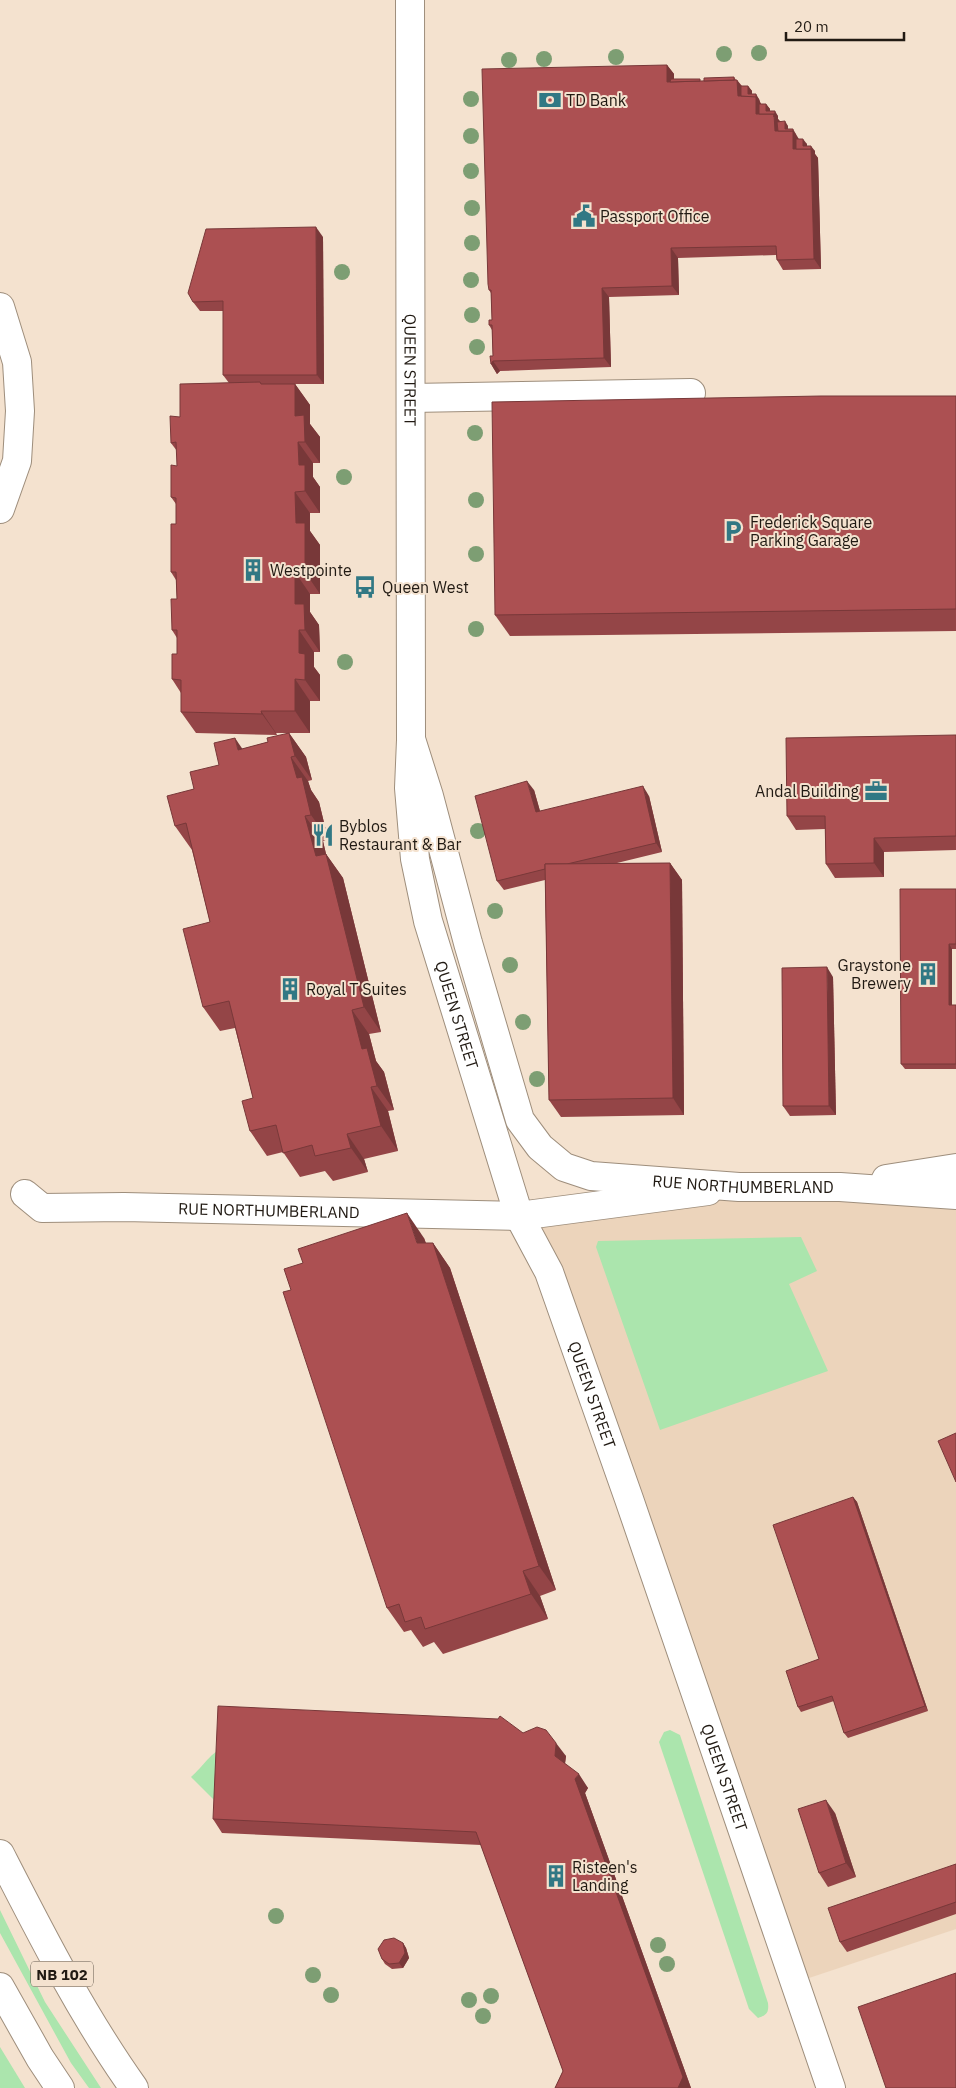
<svg xmlns="http://www.w3.org/2000/svg" width="956" height="2088" viewBox="0 0 956 2088" font-family="'IBM Plex Sans',sans-serif">
  <rect width="100%" height="100%" fill="#f4e2cf"/>
  <polygon fill="#ecd4bb" points="739,1187 956,1195 956,1929 794,1983 519,1216"/>
  <g fill="#abe5ad">
    <polygon points="801,1237 817,1271 789,1284 828,1371 660,1430 596,1247 598,1241"/>
    <path d="M670,1730L680,1735L768,2003C769,2012 767,2015 758,2018L749,2009L659,1742L664,1732Z"/>
    <path d="M226,1747L223,1809L191,1777C203,1767 211,1751 226,1747Z"/>
    <polygon points="0,1910 45,2002 101,2088 89,2088 71,2063 0,1933"/>
    <polygon points="0,2047 25,2088 0,2088"/>
  </g>
  <g fill="none" stroke-linecap="round" stroke-linejoin="round">
    <defs>
      <g id="minor">
        <polyline points="411,398 691,393"/>
        <path id="s1" d="M411,740L409,788L415,859L428,921L519,1216L549,1272L629,1499L831,2088"/>
        <path id="s2" d="M25,1194L42,1208L124,1207L519,1216L708,1191"/>
      </g>
      <g id="major">
        <path id="s3" d="M410,0L411,739L429,796L468,943L520,1120L540,1147L564,1167L591,1176L739,1187H840L956,1195"/>
        <polyline points="886,1179 956,1168"/>
        <path d="M0,1854C41,1934 82,2015 134,2088"/>
        <polyline points="0,1987 40,2058 60,2088"/>
      </g>
      <polyline id="highway" points="0,307 17,362 20,411 17,461 0,509"/>
    </defs>
    <use href="#minor" stroke="#9e8e7c" stroke-width="30"/>
    <use href="#major" stroke="#9e8e7c" stroke-width="30"/>
    <use href="#highway" stroke="#9e8e7c" stroke-width="30"/>
    <use href="#minor" stroke="#fff" stroke-width="28"/>
    <use href="#major" stroke="#fff" stroke-width="28"/>
    <use href="#highway" stroke="#fff" stroke-width="28"/>
  </g>
  <g fill="#7d9e73">
    <circle cx="759" cy="53" r="8"/>
    <circle cx="724" cy="54" r="8"/>
    <circle cx="616" cy="57" r="8"/>
    <circle cx="544" cy="59" r="8"/>
    <circle cx="509" cy="60" r="8"/>
    <circle cx="471" cy="99" r="8"/>
    <circle cx="471" cy="136" r="8"/>
    <circle cx="471" cy="171" r="8"/>
    <circle cx="472" cy="208" r="8"/>
    <circle cx="472" cy="243" r="8"/>
    <circle cx="342" cy="272" r="8"/>
    <circle cx="471" cy="280" r="8"/>
    <circle cx="472" cy="315" r="8"/>
    <circle cx="477" cy="347" r="8"/>
    <circle cx="475" cy="433" r="8"/>
    <circle cx="344" cy="477" r="8"/>
    <circle cx="476" cy="500" r="8"/>
    <circle cx="476" cy="554" r="8"/>
    <circle cx="476" cy="629" r="8"/>
    <circle cx="345" cy="662" r="8"/>
    <circle cx="478" cy="831" r="8"/>
    <circle cx="495" cy="911" r="8"/>
    <circle cx="510" cy="965" r="8"/>
    <circle cx="523" cy="1022" r="8"/>
    <circle cx="537" cy="1079" r="8"/>
    <circle cx="276" cy="1916" r="8"/>
    <circle cx="658" cy="1945" r="8"/>
    <circle cx="667" cy="1964" r="8"/>
    <circle cx="313" cy="1975" r="8"/>
    <circle cx="331" cy="1995" r="8"/>
    <circle cx="491" cy="1996" r="8"/>
    <circle cx="469" cy="2000" r="8"/>
    <circle cx="483" cy="2016" r="8"/>
  </g>
  <g fill="#944547">
    <polygon points="667,65 674,74 674,79 702,81 734,77 736,80 737,80 742,86 748,86 752,91 752,94 759,99 760,102 761,104 766,104 770,109 770,111 778,116 778,119 780,121 788,126 788,129 796,134 796,136 798,139 807,144 807,146 815,151 815,154 818,158 821,269 783,270 777,260 776,255 678,258 679,295 609,297 611,367 500,371 497,374 491,364 493,356 492,330 489,325 492,320 491,293 489,290"/>
    <polygon points="323,237 324,384 295,384 310,405 310,424 320,437 320,463 313,463 313,477 320,487 320,513 310,513 310,531 320,545 320,594 310,594 310,612 319,625 320,652 314,652 314,667 320,675 320,701 310,701 310,733 289,733 306,757 312,780 308,781 311,790 319,802 328,839 323,841 326,854 343,878 381,1032 369,1034 376,1061 384,1072 394,1110 388,1111 398,1151 364,1159 368,1172 333,1181 325,1171 300,1177 283,1152 267,1156 250,1131 253,1098 235,1028 220,1031 203,1007 210,922 192,850 175,826 194,789 219,765 242,749 268,742 289,733 276,733 277,735 196,733 181,712 181,693 172,679 177,654 177,638 172,630 177,599 176,580 171,572 176,524 176,504 171,497 177,466 177,451 171,443 180,417 229,383 223,375 223,311 200,311 193,302"/>
    <polygon points="956,396 956,631 510,636 495,615"/>
    <polygon points="956,735 956,850 884,852 884,877 835,878 826,864 825,829 796,830 787,816"/>
    <polygon points="534,790 540,811 649,796 662,852 617,863 670,863 682,880 684,1115 561,1117 549,1100 545,880 504,890 497,881"/>
    <polygon points="956,889 956,949 952,949 952,1005 956,1005 956,1069 905,1069 901,1064"/>
    <polygon points="833,977 836,1115 790,1116 783,1106"/>
    <polygon points="424,1238 426,1243 433,1243 450,1268 556,1590 540,1596 548,1619 443,1654 434,1642 423,1647 411,1630 404,1632 387,1608"/>
    <polygon points="853,1497 857,1502 928,1711 848,1738 844,1733 834,1701 801,1712 798,1707 819,1659"/>
    <polygon points="523,1733 566,1756 565,1764 588,1788 585,1793 691,2088 555,2088 563,2071 481,1845 222,1833 213,1819"/>
    <polygon points="835,1813 856,1877 828,1887 819,1873"/>
    <polygon points="956,1864 956,1914 847,1952 840,1942"/>
    <polygon points="403,1943 406,1948 409,1958 403,1968 392,1969 385,1964 382,1959"/>
  </g>
  <g fill="#783839">
    <polygon points="667,65 674,74 674,87 667,82"/>
    <polygon points="737,80 744,90 745,101 738,96"/>
    <polygon points="748,86 752,91 752,99 748,94"/>
    <polygon points="756,94 759,99 760,102 762,106 763,119 756,114"/>
    <polygon points="766,104 770,109 770,116 766,111"/>
    <polygon points="775,111 778,116 778,119 781,123 781,136 775,131"/>
    <polygon points="785,121 788,126 788,134 785,129"/>
    <polygon points="793,129 800,141 800,153 793,149"/>
    <polygon points="803,139 807,144 807,151 803,146"/>
    <polygon points="811,146 815,151 815,154 818,158 821,269 814,259"/>
    <polygon points="316,227 323,237 324,384 317,375"/>
    <polygon points="671,248 678,258 679,295 672,286"/>
    <polygon points="602,288 609,297 611,367 604,358"/>
    <polygon points="493,361 500,371 497,374 491,364"/>
    <polygon points="295,384 310,405 310,424 320,437 320,463 305,442 295,416"/>
    <polygon points="298,442 313,463 313,477 320,487 320,513 305,491 299,465"/>
    <polygon points="295,492 310,513 310,531 320,545 320,594 305,572 296,523"/>
    <polygon points="295,572 310,594 310,612 319,625 320,652 305,630 295,604"/>
    <polygon points="299,630 314,652 314,667 320,675 320,701 305,680 299,653"/>
    <polygon points="295,679 310,701 310,733 295,711"/>
    <polygon points="261,711 276,733 277,735 262,714"/>
    <polygon points="289,733 306,757 312,780 295,756"/>
    <polygon points="235,738 252,763 238,750"/>
    <polygon points="291,757 308,781 311,790 319,802 328,839 311,815 297,778"/>
    <polygon points="527,781 534,790 543,822 536,812"/>
    <polygon points="643,786 649,796 662,852 656,843"/>
    <polygon points="305,816 323,841 326,854 343,878 381,1032 364,1007 316,856"/>
    <polygon points="874,838 884,852 884,877 874,863"/>
    <polygon points="670,863 682,880 684,1115 673,1098"/>
    <polygon points="949,944 952,949 952,1010 949,1005"/>
    <polygon points="827,967 833,977 836,1115 829,1106"/>
    <polygon points="352,1010 369,1034 376,1061 384,1072 394,1110 377,1086 362,1049"/>
    <polygon points="371,1087 388,1111 398,1151 381,1126"/>
    <polygon points="347,1134 364,1159 368,1172 351,1148"/>
    <polygon points="407,1213 424,1238 434,1268 417,1243"/>
    <polygon points="433,1243 450,1268 556,1590 539,1566"/>
    <polygon points="853,1497 857,1502 928,1711 925,1706"/>
    <polygon points="523,1571 540,1596 548,1619 531,1594"/>
    <polygon points="556,1743 566,1756 564,1770 555,1756"/>
    <polygon points="579,1774 588,1788 585,1793 691,2088 678,2088 575,1779"/>
    <polygon points="826,1800 835,1813 856,1877 846,1863"/>
    <polygon points="403,1943 406,1948 409,1958 403,1968 399,1963"/>
  </g>
  <g fill="#ac5052" stroke="#783839">
    <polygon points="667,65 667,82 737,80 738,96 756,96 756,114 774,114 775,131 793,131 793,149 811,149 814,259 777,260 776,246 671,248 672,286 602,288 604,358 493,361 491,364 490,356 493,356 492,325 489,325 489,320 492,320 491,290 489,290 488,284 482,69"/>
    <polygon points="734,77 734,80 704,81 704,78"/>
    <polygon points="671,79 700,79 700,81 670,82"/>
    <polygon points="741,86 748,86 748,94 756,94 756,97 741,96"/>
    <polygon points="759,104 766,104 766,111 775,111 774,117 774,114 759,114"/>
    <polygon points="785,121 785,129 793,129 793,131 778,131 777,122"/>
    <polygon points="796,139 803,139 803,146 811,146 811,149 796,149"/>
    <polygon points="316,227 317,375 223,375 223,301 193,302 188,293 206,229"/>
    <polygon points="260,382 261,384 295,384 295,416 304,415 305,442 298,442 299,465 305,465 305,491 295,492 296,523 305,523 305,572 295,572 295,604 304,604 305,630 299,630 299,653 305,654 305,680 295,679 295,711 261,711 262,714 181,712 181,680 172,679 172,654 177,654 177,630 172,630 171,599 177,599 176,572 171,572 171,524 176,524 176,498 171,497 171,465 177,466 176,442 171,443 170,416 180,417 180,384"/>
    <polygon points="821,396 956,396 956,609 495,615 492,402"/>
    <polygon points="289,733 295,756 291,757 297,778 302,777 311,815 305,816 316,856 326,854 364,1007 352,1010 362,1049 367,1048 377,1086 371,1087 381,1126 347,1134 351,1148 315,1156 312,1145 283,1153 276,1125 250,1131 242,1101 253,1098 229,1001 203,1007 183,929 210,922 186,823 175,826 167,796 194,789 190,772 219,765 214,743 235,738 238,750 268,742 267,738"/>
    <polygon points="956,735 956,836 874,838 874,863 826,864 825,816 787,816 786,738"/>
    <polygon points="527,781 536,812 643,786 656,843 567,864 545,864 545,869 497,881 475,796"/>
    <polygon points="670,863 673,1098 549,1100 545,864"/>
    <polygon points="900,889 956,889 956,944 949,944 949,1005 956,1005 956,1064 901,1064"/>
    <polygon points="827,967 829,1106 783,1106 782,968"/>
    <polygon points="407,1213 417,1243 433,1243 539,1566 523,1571 531,1594 425,1629 421,1617 405,1622 399,1604 387,1608 283,1292 291,1290 284,1269 303,1263 298,1249"/>
    <polygon points="956,1433 956,1482 938,1441"/>
    <polygon points="853,1497 925,1706 844,1733 832,1696 798,1707 786,1671 819,1659 773,1525"/>
    <polygon points="218,1706 498,1719 500,1716 523,1733 537,1727 546,1730 556,1743 555,1756 579,1774 575,1779 683,2077 678,2088 555,2088 563,2071 476,1832 213,1819"/>
    <polygon points="826,1800 846,1863 819,1873 798,1809"/>
    <polygon points="956,1864 956,1902 840,1942 828,1908"/>
    <polygon points="394,1938 403,1943 405,1953 399,1963 389,1964 382,1959 378,1949 384,1940"/>
    <polygon points="956,1973 956,2088 886,2088 858,2007"/>
  </g>
  <defs>
    <symbol id="bank-bare" viewBox="-9 -9 18 18"><path d="M-6-4H6V4H-6ZM0-2.3a2.3 2.3 0 1 0 0 4.6a2.3 2.3 0 1 0 0-4.6Z" fill="#317884" stroke="#f4e2cf" stroke-width="2.5" paint-order="stroke"/></symbol>
    <symbol id="civic-bare" viewBox="-9 -9 18 18"><path d="M-.6-6.5H3V-4.5H.6V-3L4-1V1h2V6H-6V1h2V-1L-.6-3ZM-1.2 2.5V6h2.4V2.5Z" fill="#317884" stroke="#f4e2cf" stroke-width="2.5" paint-order="stroke"/></symbol>
    <symbol id="parking-bare" viewBox="-9 -9 18 18"><path d="M-3.5-5.5H1a3.5 3.5 0 0 1 0 7H-1V5.5H-3.5ZM-1-3.4V-.6H.8a1.4 1.4 0 0 0 0-2.8Z" fill="#317884" stroke="#f4e2cf" stroke-width="2.5" paint-order="stroke"/></symbol>
    <symbol id="building-bare" viewBox="-9 -9 18 18"><path d="M-4-6H4V6H1V3H-1V6H-4ZM-2.5-4.3h1.7v1.8h-1.7ZM.8-4.3h1.7v1.8H.8ZM-2.5-1h1.7V.8h-1.7ZM.8-1h1.7V.8H.8Z" fill="#317884" stroke="#f4e2cf" stroke-width="2.5" paint-order="stroke"/></symbol>
    <symbol id="bus-bare" viewBox="-9 -9 18 18"><path d="M-5-6H5V4H4V6H2V4H-2V6H-4V4H-5ZM-3.5-4V0h7V-4ZM-3.5 1.2v1.5H-2V1.2ZM2 1.2v1.5H3.5V1.2Z" fill="#317884" stroke="#f4e2cf" stroke-width="2.5" paint-order="stroke"/></symbol>
    <symbol id="office-bare" viewBox="-9 -9 18 18"><path d="M-6-3h4V-5.5h4V-3h4V5H-6ZM-1-4.5V-3h2v-1.5ZM-6 0V1H6V0Z" fill="#317884" stroke="#f4e2cf" stroke-width="2.5" paint-order="stroke"/></symbol>
    <symbol id="restaurant-bare" viewBox="-9 -9 18 18"><path d="M-5-6h1v4h1v-4h1v4h1v-4h1v5L-1.5 .5V6h-2V.5L-5-1ZM5-6V6H3V1.5H1.5Q1.5-4 5-6Z" fill="#317884" stroke="#f4e2cf" stroke-width="2.5" paint-order="stroke"/></symbol>
  </defs>
  <g fill-rule="evenodd">
    <use href="#bank-bare" x="534" y="84" width="32" height="32"/>
    <use href="#civic-bare" x="568" y="200" width="32" height="32"/>
    <use href="#parking-bare" x="717" y="515" width="32" height="32"/>
    <use href="#building-bare" x="237" y="554" width="32" height="32"/>
    <use href="#bus-bare" x="349" y="571" width="32" height="32"/>
    <use href="#office-bare" x="860" y="775" width="32" height="32"/>
    <use href="#restaurant-bare" x="307" y="819" width="32" height="32"/>
    <use href="#building-bare" x="912" y="958" width="32" height="32"/>
    <use href="#building-bare" x="274" y="973" width="32" height="32"/>
    <use href="#building-bare" x="540" y="1860" width="32" height="32"/>
  </g>
  <g text-anchor="middle" dominant-baseline="central" stroke-width="4" stroke-linejoin="round" paint-order="stroke">
    <rect fill="#f4e2cf" stroke="#60564b" stroke-width="1" x="31" y="1961.5" width="62" height="25" rx="4"/>
    <g font-size="15" font-weight="bold" fill="#211a13">
      <text x="62" y="1974">NB 102</text>
    </g>
    <g font-size="16" fill="#211a13" stroke="#f4e2cf" text-anchor="start">
      <text x="566" y="100">TD Bank</text>
      <text x="600" y="216">Passport Office</text>
      <text x="750" y="522">Frederick Square<tspan x="750" dy="18">Parking Garage</tspan></text>
      <text x="270" y="570">Westpointe</text>
      <text x="382" y="587">Queen West</text>
      <text x="859" y="791" text-anchor="end">Andal Building</text>
      <text x="339" y="826">Byblos<tspan x="339" dy="18">Restaurant &amp; Bar</tspan></text>
      <text x="911" y="965" text-anchor="end">Graystone<tspan x="911" dy="18">Brewery</tspan></text>
      <text x="306" y="989">Royal T Suites</text>
      <text x="572" y="1867">Risteen's<tspan x="572" dy="18">Landing</tspan></text>
    </g>
    <g font-size="16" fill="#211a13" stroke="#f4e2cf">
      <text stroke="none"><textPath href="#s3" startOffset="370">QUEEN STREET</textPath></text>
      <text stroke="none"><textPath href="#s1" startOffset="281">QUEEN STREET</textPath></text>
      <text stroke="none"><textPath href="#s3" startOffset="1381">RUE NORTHUMBERLAND</textPath></text>
      <text stroke="none"><textPath href="#s2" startOffset="249">RUE NORTHUMBERLAND</textPath></text>
      <text stroke="none"><textPath href="#s1" startOffset="685">QUEEN STREET</textPath></text>
      <text stroke="none"><textPath href="#s1" startOffset="1090">QUEEN STREET</textPath></text>
    </g>
  </g>
  <path d="M786 32v8h118v-8" fill="none" stroke="#211a13" stroke-width="2.5"/>
  <text x="794" y="32" font-size="15" fill="#211a13" stroke="#f4e2cf" stroke-width="4" paint-order="stroke">20 m</text>
</svg>
